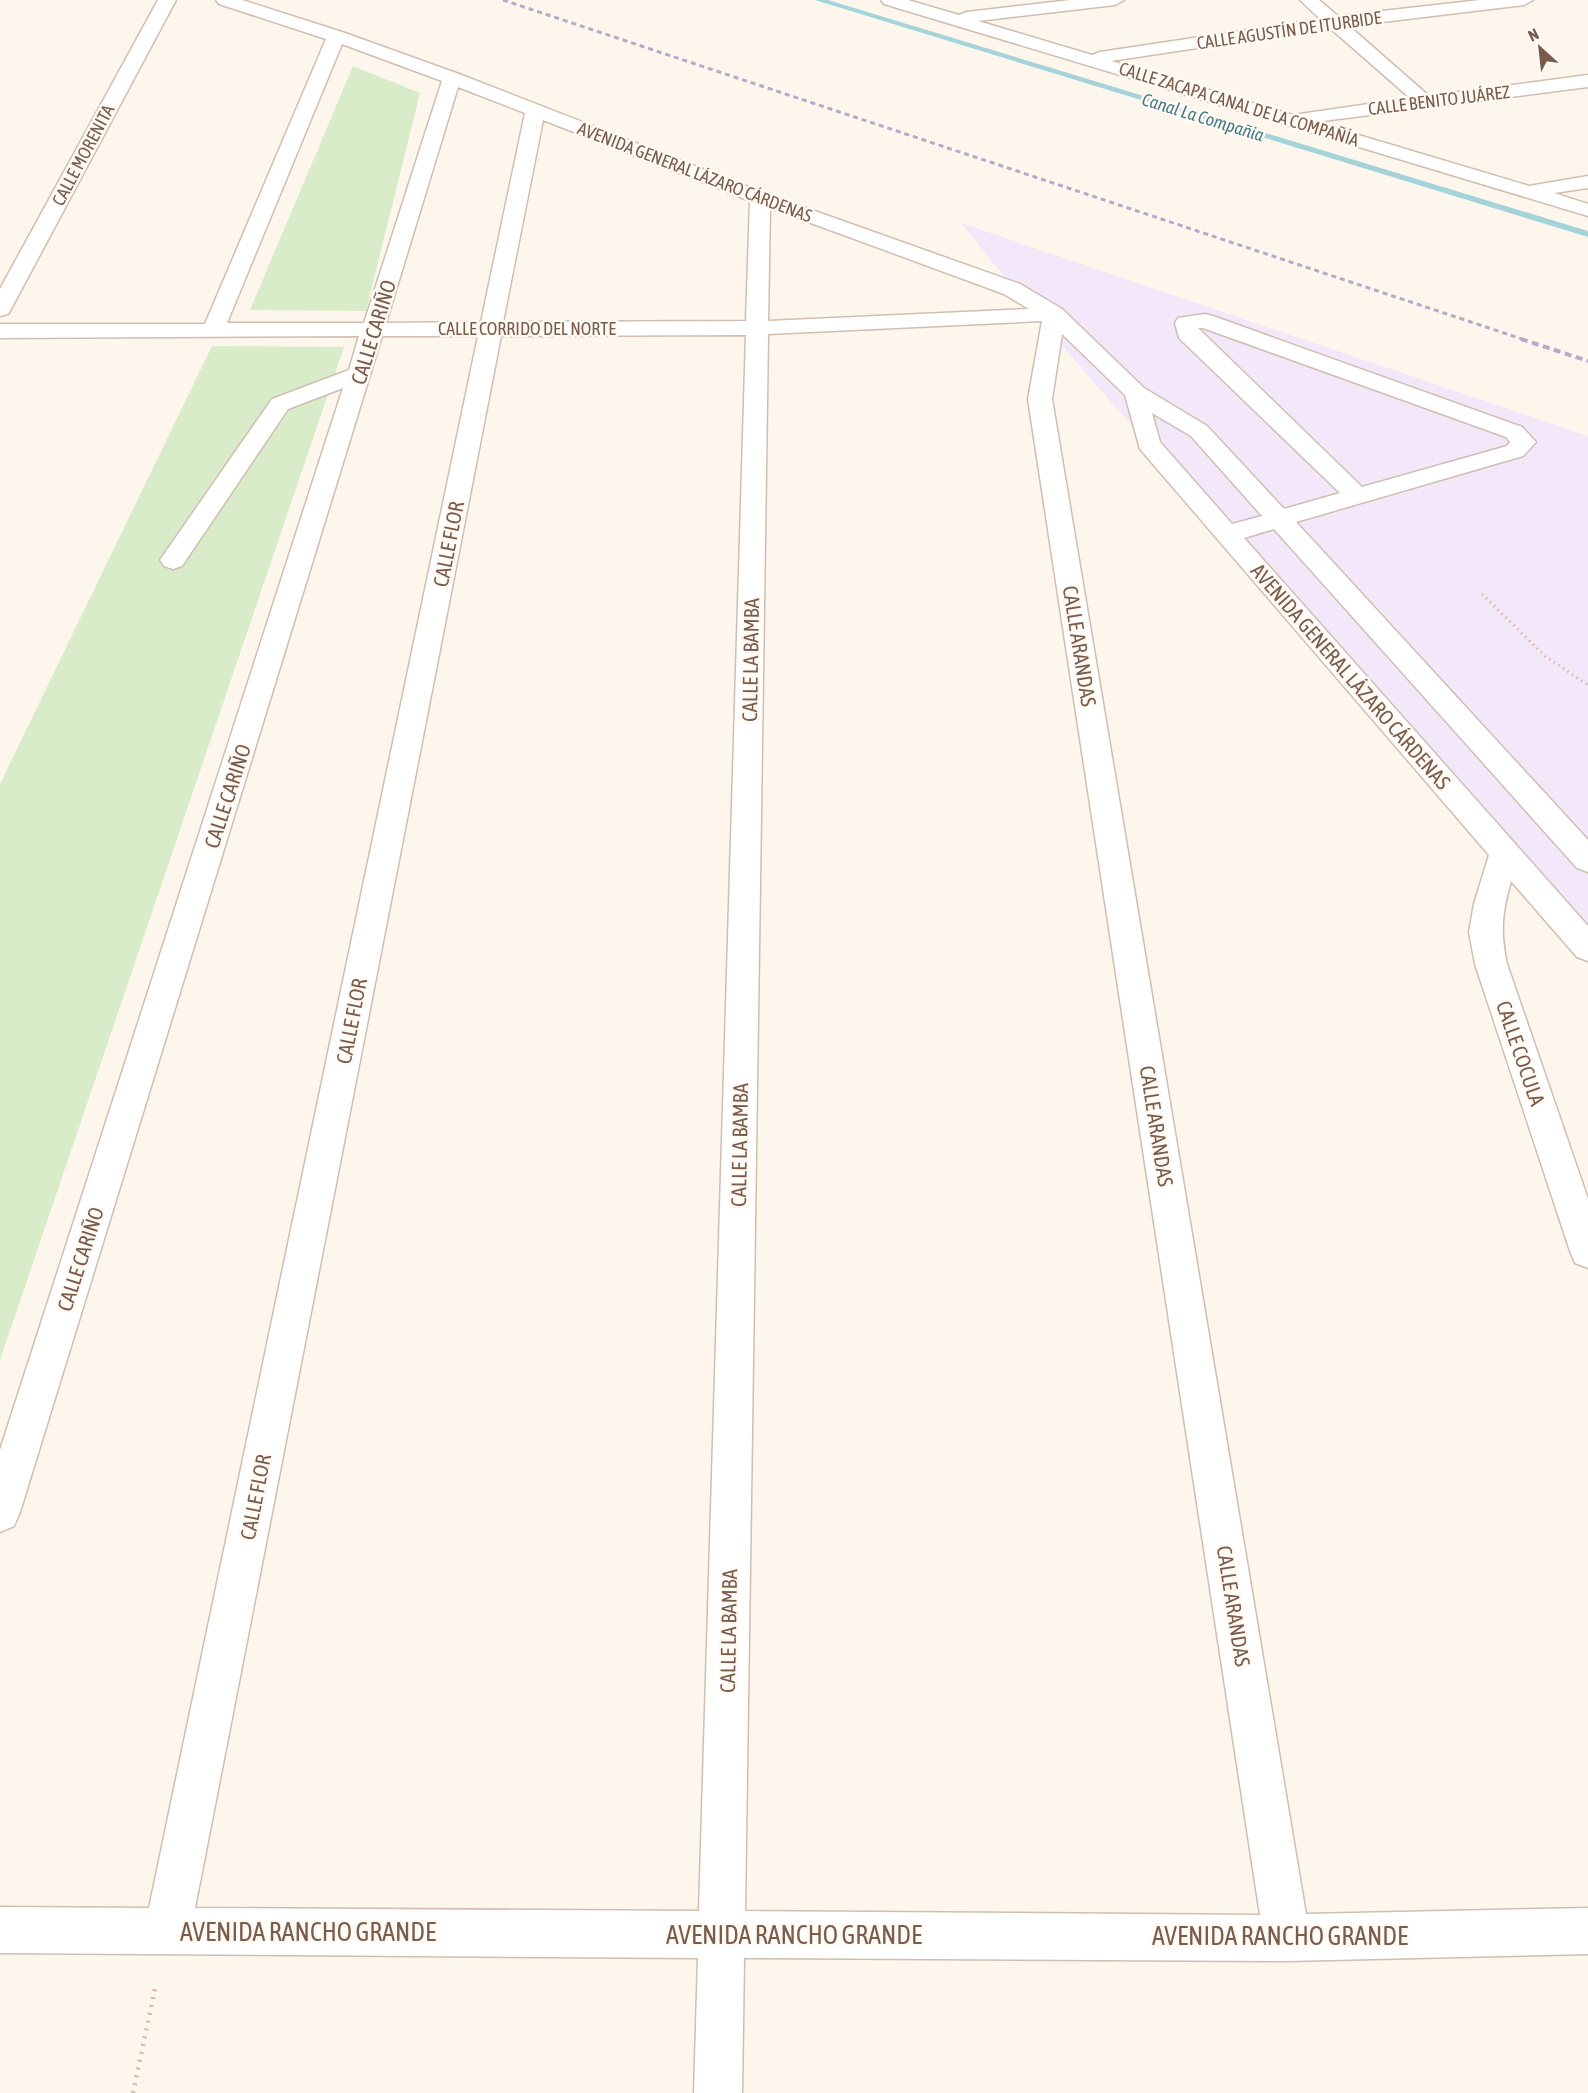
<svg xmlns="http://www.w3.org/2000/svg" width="1588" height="2093" viewBox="0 0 1588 2093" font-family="'Asap Condensed',sans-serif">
  <rect width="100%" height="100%" fill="#fdf6ec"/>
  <polygon fill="#f3e8fa" points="961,223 1588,436 1588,944 1038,319"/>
  <g fill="#d8ecc9">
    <polygon points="353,66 420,93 366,311 250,310"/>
    <polygon points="212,346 344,347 0,1360 0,784"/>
  </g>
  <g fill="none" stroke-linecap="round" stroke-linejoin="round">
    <polygon fill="#a5d3da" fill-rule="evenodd" points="815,0 828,0 1588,231 1588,237"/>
    <defs>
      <g id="minor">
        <polygon points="158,0 176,0 11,309 8,314 0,316 0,289"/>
        <path d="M216,0H242L342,32L459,74L767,194L1020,284L1062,309L1144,388L1207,426L1284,509L1340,493L1179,338L1175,323L1178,318L1205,314L1213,316L1522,427L1536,442L1523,456L1296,522L1588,840V872L1577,868L1274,529L1244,538L1588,926V961L1577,957L1511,881C1502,913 1500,931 1507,964L1588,1199V1268L1575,1263L1570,1251L1475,964L1469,932L1474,904L1489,855L1140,449L1125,395L1062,334L1052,399L1306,1914L1588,1908V1954L1287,1961L744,1958L742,2093H694L698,1958L0,1953V1907L149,1908L478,336H382L20,1512L14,1526L0,1532V1450L343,388L288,409L182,566L173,569L164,566L160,560L272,399L349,370L359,336L0,338V324H205L326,39L219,4ZM342,44L442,81L364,323H227ZM458,87L525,113L481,322L386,323ZM543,120L750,201L746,321L503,322ZM770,208L1004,294L1029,309L768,321ZM1042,321L1028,399L1260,1915L745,1911L768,334ZM1198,328H1203L1506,437L1510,442L1507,446L1362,487ZM746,335L699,1911L195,1908L501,336ZM1152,413L1191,436L1262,516L1232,524L1160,442Z"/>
        <path d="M881,0H908L959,15L967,12L1070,0H1124L1115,5L978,21L1092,55L1100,52L1320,19L1300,0H1319L1338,16L1480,0H1533L1524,5L1349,26L1429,96L1588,75V87L1315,122L1529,186L1588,176V188L1554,193L1588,204V216L884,4ZM1330,28L1410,98L1293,115L1111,61Z"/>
      </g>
    </defs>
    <use href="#minor" stroke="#d1beb0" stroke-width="3"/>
    <polyline stroke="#d9b8a5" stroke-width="3" stroke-dasharray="1.5 4" stroke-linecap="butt" points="1482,594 1545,656 1588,685"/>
    <polyline stroke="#d9b8a5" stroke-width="4.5" stroke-dasharray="2 6" stroke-linecap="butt" points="133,2093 156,1984"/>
    <use href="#minor" fill="#fff" fill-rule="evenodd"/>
    <polyline stroke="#b9a8c9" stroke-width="3" stroke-dasharray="5 4" stroke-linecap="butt" points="503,0 1525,340"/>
    <polyline stroke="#b9a8c9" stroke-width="4" stroke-dasharray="7 4.5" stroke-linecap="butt" points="1521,339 1588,361"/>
  </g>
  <g text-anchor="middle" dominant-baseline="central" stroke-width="5" stroke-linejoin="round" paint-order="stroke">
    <g font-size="18" fill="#7a5c4d" stroke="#fffaf3">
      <text transform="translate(1289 30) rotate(-8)">CALLE AGUSTÍN DE ITURBIDE</text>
      <text transform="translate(1439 100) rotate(-7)">CALLE BENITO JUÁREZ</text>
      <text transform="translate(1239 104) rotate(17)">CALLE ZACAPA CANAL DE LA COMPAÑÍA</text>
      <text transform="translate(83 155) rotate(-62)">CALLE MORENITA</text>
      <text transform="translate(695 172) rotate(21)">AVENIDA GENERAL LÁZARO CÁRDENAS</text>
      <text x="527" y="328">CALLE CORRIDO DEL NORTE</text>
    </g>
    <g font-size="18" font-style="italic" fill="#437c86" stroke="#fffaf3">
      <text transform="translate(1203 117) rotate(17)">Canal La Compañia</text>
    </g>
    <g font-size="21" fill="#7a5c4d" stroke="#fffaf3">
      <text transform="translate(373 332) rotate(-73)">CALLE CARIÑO</text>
      <text transform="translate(448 544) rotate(-79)">CALLE FLOR</text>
      <text transform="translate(1080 646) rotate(81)">CALLE ARANDAS</text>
      <text transform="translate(750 660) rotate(-89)">CALLE LA BAMBA</text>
      <text transform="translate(1351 676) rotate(49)">AVENIDA GENERAL LÁZARO CÁRDENAS</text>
      <text transform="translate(227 796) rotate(-72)">CALLE CARIÑO</text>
      <text transform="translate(351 1021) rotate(-79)">CALLE FLOR</text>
      <text transform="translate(1521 1053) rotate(71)">CALLE COCULA</text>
      <text transform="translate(1157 1126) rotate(81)">CALLE ARANDAS</text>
      <text transform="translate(739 1145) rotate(-89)">CALLE LA BAMBA</text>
      <text transform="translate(80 1259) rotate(-72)">CALLE CARIÑO</text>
      <text transform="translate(255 1497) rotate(-79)">CALLE FLOR</text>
      <text transform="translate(1234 1606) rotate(81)">CALLE ARANDAS</text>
      <text transform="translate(728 1631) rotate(-89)">CALLE LA BAMBA</text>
    </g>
    <g font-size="26" fill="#7a5c4d" stroke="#fffaf3">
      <text x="308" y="1932">AVENIDA RANCHO GRANDE</text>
      <text x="794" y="1935">AVENIDA RANCHO GRANDE</text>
      <text x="1280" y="1936">AVENIDA RANCHO GRANDE</text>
    </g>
  </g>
  <g transform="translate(1540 48) rotate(333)" stroke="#fffaf3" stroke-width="4.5" paint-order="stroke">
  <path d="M0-4.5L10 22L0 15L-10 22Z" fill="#7a5c4d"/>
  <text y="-9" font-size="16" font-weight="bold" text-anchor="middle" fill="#7a5c4d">N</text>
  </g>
</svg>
